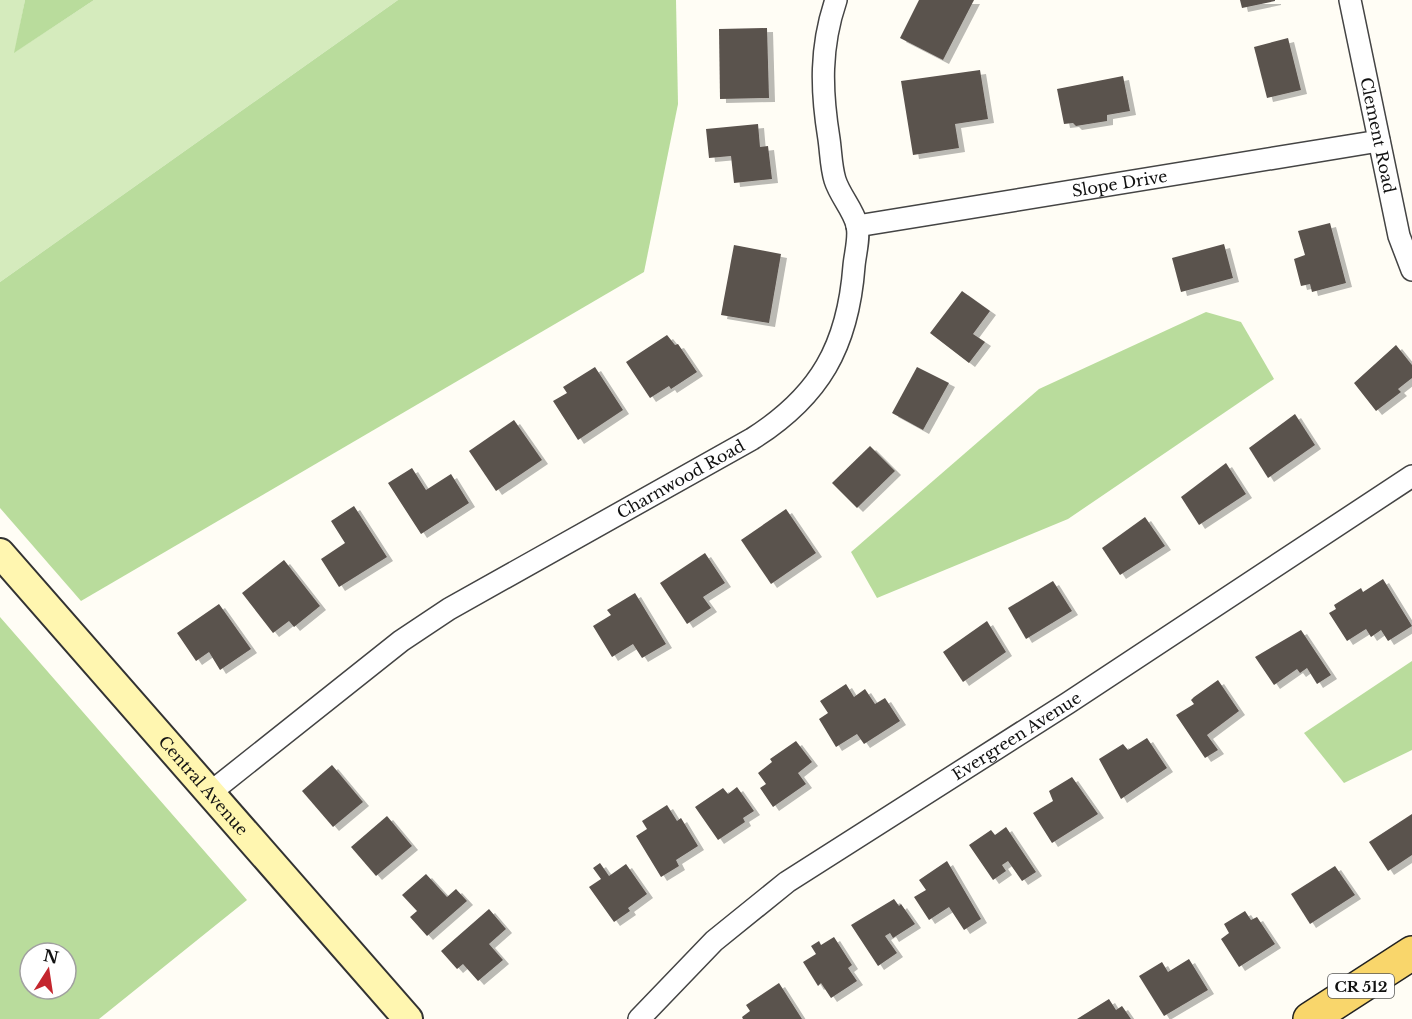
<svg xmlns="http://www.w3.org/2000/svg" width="1412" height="1019" viewBox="0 0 1412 1019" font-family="'Libre Baskerville',serif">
  <defs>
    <filter id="shadow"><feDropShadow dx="6" dy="4" stdDeviation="0" flood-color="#0004"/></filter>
  </defs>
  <rect width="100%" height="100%" fill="#fffdf5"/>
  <polygon fill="#d5ebbd" points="0,0 25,0 15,52 94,0 398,0 0,282"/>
  <g fill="#b9dc9c" fill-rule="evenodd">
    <polygon points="25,0 94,0 14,53"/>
    <polygon points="398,0 676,0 678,104 644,272 81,601 0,508 0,282"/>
    <polygon points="1206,312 1241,322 1274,379 1068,519 877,598 851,552 1039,389"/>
    <path d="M0,617L247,900L99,1019H0ZM30,953H66V989H30Z"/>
    <polygon points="1412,661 1412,750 1344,783 1304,733"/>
  </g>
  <g fill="#5a524d" filter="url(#shadow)">
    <polygon points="919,0 974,0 943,60 900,38"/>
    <polygon points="1240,0 1275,0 1275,1 1242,8"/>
    <polygon points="767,28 769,98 720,99 719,29"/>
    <polygon points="1288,38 1301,90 1267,98 1254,47"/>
    <polygon points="980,70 988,119 955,124 959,148 913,155 901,81"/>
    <polygon points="1123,76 1130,111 1107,115 1107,121 1076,126 1073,123 1064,124 1057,89"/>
    <polygon points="758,124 760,147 768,146 772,179 734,183 731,156 709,158 706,129"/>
    <polygon points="1330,223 1346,283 1312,292 1310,284 1301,286 1294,259 1305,255 1298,231"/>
    <polygon points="1224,244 1233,278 1181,292 1172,258"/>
    <polygon points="734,245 781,254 769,323 721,315"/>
    <polygon points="962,291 990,311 973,334 985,342 969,363 930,333"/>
    <polygon points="667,335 675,345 678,344 697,372 671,389 669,386 650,398 626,362"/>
    <polygon points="1396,345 1412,365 1412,378 1398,389 1401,392 1376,411 1354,383"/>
    <polygon points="595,367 623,410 578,440 553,401 567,393 563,387"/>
    <polygon points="917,367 949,383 923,430 892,413"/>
    <polygon points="1295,414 1315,445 1268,478 1249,448"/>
    <polygon points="514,420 542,460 496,491 469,451"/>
    <polygon points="870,446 895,471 857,508 832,483"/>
    <polygon points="1226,463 1246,494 1199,525 1181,497"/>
    <polygon points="412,468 426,490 451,474 469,503 421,534 388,483"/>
    <polygon points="354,506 387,557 339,587 321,559 345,543 331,521"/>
    <polygon points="786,509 816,553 771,584 741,540"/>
    <polygon points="1145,517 1165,546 1120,575 1102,548"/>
    <polygon points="705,553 725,583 703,597 711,608 687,624 660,583"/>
    <polygon points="284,560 320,606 294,627 289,621 273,633 242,593"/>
    <polygon points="1383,579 1412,626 1388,641 1381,630 1371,637 1366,629 1347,641 1329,613 1336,609 1334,605 1361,588 1363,592"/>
    <polygon points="1053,581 1072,611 1026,639 1008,608"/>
    <polygon points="635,593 666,644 642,658 633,644 612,657 593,626 611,615 607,610"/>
    <polygon points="219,604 251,649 220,670 209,652 196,661 177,633"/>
    <polygon points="987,621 1006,652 963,682 943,652"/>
    <polygon points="1301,630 1331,675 1317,684 1307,668 1300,673 1297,669 1274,685 1255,657"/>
    <polygon points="1218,680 1239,711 1207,735 1218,750 1205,758 1176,715 1194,704 1191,700 1194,697"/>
    <polygon points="846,684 854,697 865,689 875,704 885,698 900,721 864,744 857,734 836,747 819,719 828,713 820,701"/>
    <polygon points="1147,738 1167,768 1121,799 1099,759 1123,744 1128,750"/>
    <polygon points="796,741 812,762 798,773 806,784 773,807 760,788 766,784 758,773 772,762 770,759"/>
    <polygon points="332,765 363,802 333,827 302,791"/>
    <polygon points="1072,777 1098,814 1052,843 1033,813 1053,801 1049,791"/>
    <polygon points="737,787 754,811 743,818 745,822 718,840 695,807 723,788 728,794"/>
    <polygon points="667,805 677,821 681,818 698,846 676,860 679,866 661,877 636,836 647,829 642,821"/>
    <polygon points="1412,814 1412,855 1388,871 1369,842"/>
    <polygon points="387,816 412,846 376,876 351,847"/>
    <polygon points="1006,827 1036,872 1022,881 1008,861 1002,865 1006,871 993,880 969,845 991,830 995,835"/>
    <polygon points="947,861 981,919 964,930 949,907 929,920 914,897 926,890 919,880"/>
    <polygon points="600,863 609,876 626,864 647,894 628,908 630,911 614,922 589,887 601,879 593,868"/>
    <polygon points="1335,866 1355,895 1310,924 1291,894"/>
    <polygon points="426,874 447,897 456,889 467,901 427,936 410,917 417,911 402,895"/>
    <polygon points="894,899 899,906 901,904 915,924 893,938 890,933 885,936 897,953 878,966 851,925"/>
    <polygon points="489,909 506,929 489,944 503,960 478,981 463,964 457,969 441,951"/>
    <polygon points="1245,911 1251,920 1257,917 1275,944 1239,967 1221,939 1229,933 1224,924"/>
    <polygon points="834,937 852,965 848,968 857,981 831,998 821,983 818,986 803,962 816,954 811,946 819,941 821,945"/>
    <polygon points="1189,959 1208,990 1164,1016 1139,976 1162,962 1168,972"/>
    <polygon points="779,983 802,1019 743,1019 742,1017 750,1011 746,1005"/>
    <polygon points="1109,999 1116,1010 1122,1006 1131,1019 1077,1019"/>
  </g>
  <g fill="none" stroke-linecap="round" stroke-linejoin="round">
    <defs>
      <g id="street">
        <path id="s1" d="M1350,0L1399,236L1412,270"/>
        <path id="s2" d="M857,226L1379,141"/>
        <path id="s3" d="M211,792L401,641L449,609L752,439C820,396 848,346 854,266C855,254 860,237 857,225C853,209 840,196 835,180C831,167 831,153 829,139C821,90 820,47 836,0"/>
        <path id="s4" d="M639,1019L714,941L787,882L1068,703L1412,476"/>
      </g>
      <g id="secondary">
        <path id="s5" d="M0,553L408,1019"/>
      </g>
      <polyline id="primary" points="1310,1019 1412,953"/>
    </defs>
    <use href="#street" stroke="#444" stroke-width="24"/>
    <use href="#secondary" stroke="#333" stroke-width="32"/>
    <use href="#primary" stroke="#222" stroke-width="36"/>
    <use href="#street" stroke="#fff" stroke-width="21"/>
    <use href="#secondary" stroke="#fff6b0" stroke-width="28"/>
    <use href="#primary" stroke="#f9d66b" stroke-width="33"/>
  </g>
  <g text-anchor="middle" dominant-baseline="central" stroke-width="6" stroke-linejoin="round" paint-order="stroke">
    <rect fill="#fff" stroke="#585858" stroke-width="1.5" x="1328" y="974" width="66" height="24" rx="4.5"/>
    <g font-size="15" font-weight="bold" fill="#111">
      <text x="1361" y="986">CR 512</text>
    </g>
    <g font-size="16" fill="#111" stroke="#fff">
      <text stroke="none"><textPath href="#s1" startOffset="138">Clement Road</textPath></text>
      <text stroke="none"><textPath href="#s2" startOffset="266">Slope Drive</textPath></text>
      <text stroke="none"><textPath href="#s3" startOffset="566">Charnwood Road</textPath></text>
      <text stroke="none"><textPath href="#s4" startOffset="474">Evergreen Avenue</textPath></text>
      <text stroke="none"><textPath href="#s5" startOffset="309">Central Avenue</textPath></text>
    </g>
  </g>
  <g transform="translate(48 971) rotate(12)"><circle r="28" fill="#ffffff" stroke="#a0a0a0" stroke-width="1.5"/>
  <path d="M0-4.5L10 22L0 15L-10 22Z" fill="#c4262e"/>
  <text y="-9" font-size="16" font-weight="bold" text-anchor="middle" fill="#111111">N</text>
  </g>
</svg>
